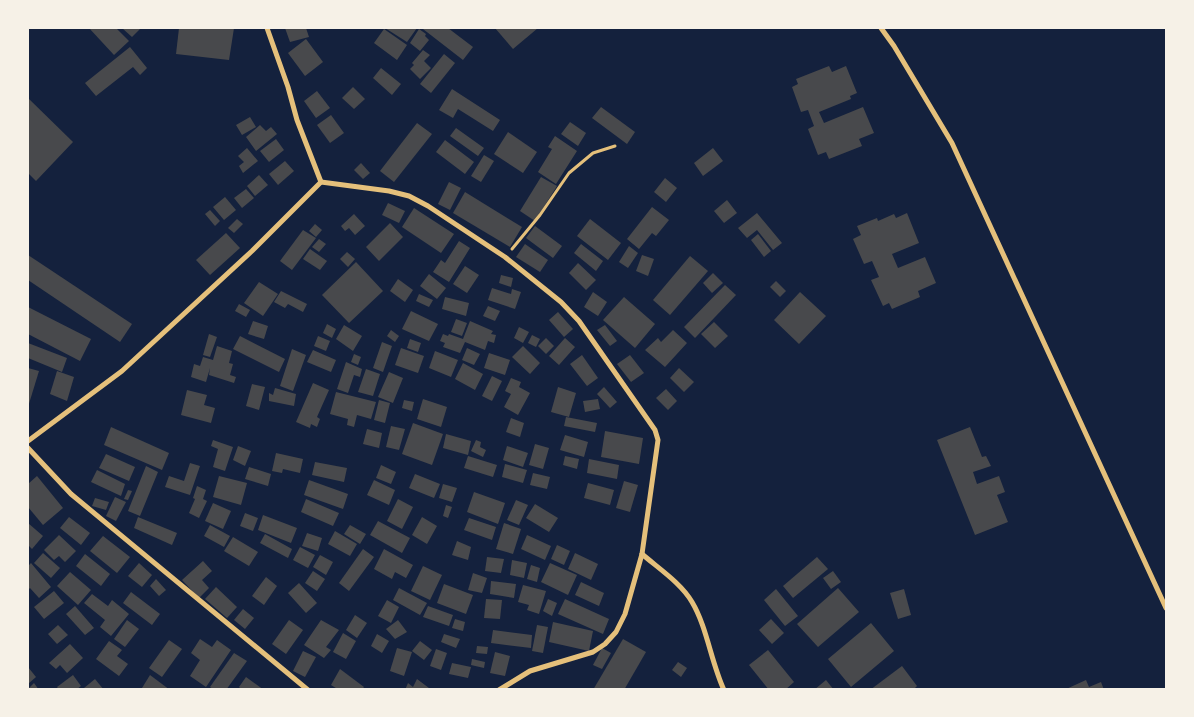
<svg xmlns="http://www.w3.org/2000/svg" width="1194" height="717" viewBox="0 0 1194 717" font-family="'Titillium Web',sans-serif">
  <rect width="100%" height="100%" fill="#14213d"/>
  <g fill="#48494c">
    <polygon points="89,28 116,28 129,41 114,55"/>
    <polygon points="122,28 141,28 132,37"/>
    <polygon points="179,28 234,28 229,60 176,54"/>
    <polygon points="285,28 306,28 309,37 290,42"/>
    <polygon points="385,28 417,28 407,42"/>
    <polygon points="424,28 448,28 473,47 463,60 423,29"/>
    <polygon points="495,28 538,28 513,49"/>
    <polygon points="384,29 407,45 397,60 374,43"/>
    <polygon points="419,29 426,34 425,36 429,40 420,51 410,43"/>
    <polygon points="306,39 323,62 305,76 288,53"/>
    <polygon points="130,47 147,68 140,75 133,67 96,96 85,83"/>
    <polygon points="423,50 430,55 424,61 431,68 420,79 410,69 414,65 412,63"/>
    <polygon points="444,54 455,63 431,93 420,84"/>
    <polygon points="829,66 832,72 846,66 857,93 850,96 851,99 819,112 824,123 863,107 874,133 859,139 862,146 829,159 826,152 818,155 808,129 814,126 808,110 801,112 792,87 798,84 796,79"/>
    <polygon points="381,68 401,84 392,95 373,78"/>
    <polygon points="353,87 365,99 354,109 342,98"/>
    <polygon points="452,89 500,120 493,131 458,109 453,118 439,110"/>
    <polygon points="317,91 330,108 316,118 304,101"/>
    <polygon points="28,98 73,142 36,181 28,173"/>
    <polygon points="601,107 635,132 627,144 592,118"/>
    <polygon points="331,115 344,133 330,143 317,125"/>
    <polygon points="250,117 256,127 242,135 236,125"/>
    <polygon points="570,122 586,133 578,146 561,134"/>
    <polygon points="417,123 432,134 394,182 380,171"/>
    <polygon points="260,125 266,131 271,127 277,134 256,151 246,137"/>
    <polygon points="456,128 484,148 478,156 450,136"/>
    <polygon points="508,132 537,152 523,173 494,154"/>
    <polygon points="555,136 577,151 556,184 538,172 552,149 548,147"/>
    <polygon points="276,139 284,150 269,162 260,151"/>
    <polygon points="445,140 474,162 465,174 436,152"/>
    <polygon points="247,148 258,161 243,173 239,166 244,162 238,156"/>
    <polygon points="713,148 723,161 703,176 694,163"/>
    <polygon points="484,155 494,161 481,182 471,176"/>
    <polygon points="285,161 294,171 278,185 269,174"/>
    <polygon points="361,163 370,173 363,179 354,170"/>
    <polygon points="259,175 268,185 255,196 247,186"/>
    <polygon points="541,177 557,186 535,221 520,211"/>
    <polygon points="665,178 677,188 666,202 654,192"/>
    <polygon points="449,182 461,188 450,210 438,204"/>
    <polygon points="246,189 254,198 242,208 234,198"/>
    <polygon points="465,192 522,227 510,247 453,213"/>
    <polygon points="225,197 236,210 224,220 213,207"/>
    <polygon points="727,200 737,213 724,223 714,211"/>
    <polygon points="388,203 405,211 399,223 382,215"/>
    <polygon points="652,207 669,220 656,236 652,233 639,249 627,239"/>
    <polygon points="414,208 454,234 441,253 402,227"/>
    <polygon points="210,210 220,221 215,226 205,214"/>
    <polygon points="757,213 782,243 773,250 757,230 747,238 738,228"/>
    <polygon points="907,213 919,243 892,254 898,268 925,257 936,283 918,291 920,297 892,309 889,303 883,306 871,280 879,277 872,261 864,264 853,239 861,235 857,226 877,218 878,221 894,214 896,218"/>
    <polygon points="354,214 365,226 355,235 349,228 345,231 341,226"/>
    <polygon points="237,219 243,224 234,233 228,228"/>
    <polygon points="590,219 621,243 608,260 577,236"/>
    <polygon points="390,223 403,237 379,261 366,247"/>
    <polygon points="315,224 322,230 316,237 309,231"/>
    <polygon points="535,226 562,246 553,258 526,238"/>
    <polygon points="303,230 316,238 292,270 280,261"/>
    <polygon points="226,233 240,248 210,275 196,260"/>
    <polygon points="758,234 771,251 764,257 751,240"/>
    <polygon points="319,239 326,244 319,252 312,247"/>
    <polygon points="459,241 470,248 449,282 433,272 441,260 445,263"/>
    <polygon points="525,244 548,260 540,272 516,257"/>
    <polygon points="581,244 603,261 596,271 574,253"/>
    <polygon points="629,246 638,253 628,268 619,262"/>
    <polygon points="310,249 327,261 320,270 303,259"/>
    <polygon points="347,252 355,259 348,267 340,259"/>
    <polygon points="28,255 132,324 120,342 28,280"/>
    <polygon points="642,255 654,259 648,276 636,271"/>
    <polygon points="690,256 708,271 670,315 653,300"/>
    <polygon points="356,262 383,291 349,323 322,295"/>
    <polygon points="578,263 596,280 586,290 569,273"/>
    <polygon points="465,266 479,275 467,293 453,284"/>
    <polygon points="713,273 723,283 712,293 703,283"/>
    <polygon points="429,274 446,288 437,299 420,286"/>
    <polygon points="501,275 513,278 511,287 499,283"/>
    <polygon points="398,279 413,290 405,302 390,291"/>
    <polygon points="776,281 786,291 780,297 770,287"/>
    <polygon points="259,282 278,294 263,316 244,303"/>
    <polygon points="725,285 736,295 695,338 684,327"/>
    <polygon points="492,288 511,294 512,289 521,292 515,309 488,300"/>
    <polygon points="281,291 307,304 303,312 288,304 285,308 274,302"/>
    <polygon points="593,292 607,302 598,316 584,307"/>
    <polygon points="800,292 826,316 799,344 774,320"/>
    <polygon points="419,294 433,300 429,307 416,301"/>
    <polygon points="445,297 469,303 466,316 442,309"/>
    <polygon points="624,297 655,324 635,348 603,320"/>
    <polygon points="239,304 250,310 246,317 235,311"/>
    <polygon points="488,306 500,311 495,321 483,316"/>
    <polygon points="28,307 91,339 80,361 28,334"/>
    <polygon points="411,311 438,324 429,341 402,329"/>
    <polygon points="558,312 573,329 564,337 549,320"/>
    <polygon points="456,319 467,323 462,336 451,332"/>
    <polygon points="253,321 268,326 264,339 248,334"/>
    <polygon points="470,321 493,331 491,334 496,335 494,343 488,341 485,350 465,342 460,353 443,347 445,343 440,341 443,334 448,336 449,334 463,339"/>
    <polygon points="714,322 728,336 715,348 701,334"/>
    <polygon points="327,324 336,329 332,338 323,333"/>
    <polygon points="344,325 362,336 353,351 336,339"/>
    <polygon points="605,325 617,341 610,346 597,330"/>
    <polygon points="519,327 529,332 523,343 514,338"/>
    <polygon points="391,330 399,336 395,342 387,336"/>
    <polygon points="673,330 687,343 665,367 645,350 658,338 661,342"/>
    <polygon points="209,334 217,337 210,357 203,355"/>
    <polygon points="532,335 540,339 536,347 528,343"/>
    <polygon points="240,336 285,359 279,372 233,349"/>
    <polygon points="318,336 330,341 326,351 314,346"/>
    <polygon points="546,338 554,346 546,354 538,346"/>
    <polygon points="565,338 575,347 559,365 549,356"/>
    <polygon points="410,339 421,343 418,352 407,348"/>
    <polygon points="382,342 392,346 383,372 373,368"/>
    <polygon points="28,343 67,358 62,372 28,358"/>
    <polygon points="217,346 232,351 229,363 233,364 230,375 236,377 234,383 209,375 210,368 206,382 191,377 194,364 200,366 203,357 213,360"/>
    <polygon points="523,346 540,363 530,374 512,357"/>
    <polygon points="401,348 424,356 418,373 395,365"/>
    <polygon points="467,348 480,354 474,365 462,360"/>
    <polygon points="292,349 306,355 293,391 280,386"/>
    <polygon points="313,350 336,360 331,372 307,362"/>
    <polygon points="435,351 458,360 451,377 429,368"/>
    <polygon points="489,353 510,360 505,375 484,368"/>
    <polygon points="354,354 361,357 358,365 351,362"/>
    <polygon points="582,355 598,378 587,386 570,364"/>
    <polygon points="630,355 644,373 631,382 617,364"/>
    <polygon points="346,362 362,369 360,377 354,375 348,393 337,389"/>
    <polygon points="463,363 483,374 475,390 455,379"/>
    <polygon points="28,368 39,371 28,407"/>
    <polygon points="679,368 694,382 684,392 670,378"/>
    <polygon points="366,369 380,374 373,396 358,392"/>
    <polygon points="57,371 74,377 67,401 50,394"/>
    <polygon points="389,372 403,378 393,403 378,397"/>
    <polygon points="492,376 502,381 492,401 482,396"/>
    <polygon points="511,378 521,382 519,387 530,393 518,415 504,407 511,394 505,391"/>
    <polygon points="313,383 329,390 317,417 320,419 317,427 311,424 310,428 296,422"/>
    <polygon points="252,384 265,387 259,410 246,406"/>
    <polygon points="558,387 576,393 569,417 551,412"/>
    <polygon points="604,387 617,402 610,408 597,394"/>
    <polygon points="275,388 296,394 294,406 269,401 269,393 273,395"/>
    <polygon points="666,389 677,401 668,410 656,398"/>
    <polygon points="187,390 207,395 204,405 215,408 211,423 181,415"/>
    <polygon points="336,392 376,402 371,419 357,415 354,427 347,425 348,419 330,414"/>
    <polygon points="423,399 447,407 441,427 417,419"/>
    <polygon points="598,399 600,409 585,412 583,401"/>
    <polygon points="379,400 390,403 385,423 374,420"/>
    <polygon points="404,400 414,402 412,411 402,408"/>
    <polygon points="566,417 597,423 595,432 564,426"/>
    <polygon points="511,418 524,423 520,437 506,432"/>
    <polygon points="413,423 443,434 432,465 402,454"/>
    <polygon points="391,426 405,429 399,450 386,447"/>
    <polygon points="111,427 169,453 162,470 104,445"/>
    <polygon points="970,427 982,457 986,456 991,466 973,472 977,484 999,476 1005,492 997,495 1008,522 975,535 937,440"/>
    <polygon points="367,429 382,433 379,448 363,444"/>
    <polygon points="605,431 643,438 639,464 601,457"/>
    <polygon points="446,434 471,441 468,455 443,448"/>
    <polygon points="565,435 588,442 584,457 560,450"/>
    <polygon points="213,440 233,447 225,471 213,467 218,449 211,446"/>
    <polygon points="476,440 481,442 480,447 486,450 483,457 471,451"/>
    <polygon points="535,444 549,448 543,469 529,465"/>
    <polygon points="238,446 251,451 245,466 233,460"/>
    <polygon points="507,446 528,453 523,467 503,460"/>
    <polygon points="276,453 303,459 300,473 283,469 282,473 272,471"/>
    <polygon points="106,454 135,467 129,481 99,468"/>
    <polygon points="468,456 497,465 493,477 464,468"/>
    <polygon points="565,456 579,459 577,469 563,465"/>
    <polygon points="589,459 619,465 617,479 587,473"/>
    <polygon points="315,462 347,468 344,482 312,475"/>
    <polygon points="190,463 200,466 190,495 165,487 169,476 184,481"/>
    <polygon points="505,464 527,470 523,483 502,477"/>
    <polygon points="381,465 396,472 391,484 376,478"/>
    <polygon points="146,466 158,472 140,516 128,511"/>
    <polygon points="249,467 271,474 268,486 245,479"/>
    <polygon points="97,470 125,484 121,496 91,482"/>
    <polygon points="533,473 550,477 547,489 530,485"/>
    <polygon points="415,474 440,484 434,498 409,488"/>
    <polygon points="37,476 63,508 43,525 28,507 28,484"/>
    <polygon points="219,476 247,483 241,505 213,497"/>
    <polygon points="309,480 348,494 343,509 304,495"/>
    <polygon points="374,480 395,490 389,505 367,495"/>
    <polygon points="624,481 638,485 630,512 616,508"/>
    <polygon points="588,483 614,490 610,505 584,498"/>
    <polygon points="443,484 457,488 452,502 439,498"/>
    <polygon points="197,486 206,490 203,499 207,501 199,518 189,513 195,499 193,498"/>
    <polygon points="128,490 132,491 128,500 124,499"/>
    <polygon points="474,492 505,503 498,524 467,512"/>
    <polygon points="115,497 126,502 116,521 106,516"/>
    <polygon points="95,498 109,502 106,510 92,506"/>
    <polygon points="306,499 339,513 333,526 301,512"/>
    <polygon points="398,499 413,507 402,529 387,521"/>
    <polygon points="516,500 528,505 519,525 507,520"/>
    <polygon points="213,503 231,511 223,529 205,521"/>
    <polygon points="535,504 558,518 549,532 526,518"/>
    <polygon points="446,505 452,507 448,518 443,516"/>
    <polygon points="245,513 258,518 253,531 240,526"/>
    <polygon points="263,515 297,528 291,543 258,530"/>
    <polygon points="69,517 90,533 81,545 60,528"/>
    <polygon points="138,517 177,533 172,545 134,528"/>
    <polygon points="422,517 437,526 427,544 412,535"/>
    <polygon points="469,518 496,527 492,540 464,530"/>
    <polygon points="378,521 410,538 402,553 370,535"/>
    <polygon points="28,523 43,536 32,549 28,545"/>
    <polygon points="504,523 521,529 513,554 496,549"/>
    <polygon points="210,525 230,536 224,547 204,536"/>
    <polygon points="350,525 366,534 360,544 344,534"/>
    <polygon points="335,531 357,544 350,556 328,544"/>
    <polygon points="307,533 322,538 318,551 302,546"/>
    <polygon points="265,534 292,549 288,558 260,543"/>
    <polygon points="59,535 76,551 65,562 59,556 54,560 44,550"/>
    <polygon points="527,535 551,546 545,560 521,549"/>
    <polygon points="103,536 130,557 117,573 90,551"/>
    <polygon points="233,537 258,552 249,566 224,551"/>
    <polygon points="457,541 471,547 468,560 452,555"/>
    <polygon points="557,545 570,551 564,565 551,559"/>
    <polygon points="300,547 315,555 308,568 293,560"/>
    <polygon points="363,549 374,557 349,591 339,583"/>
    <polygon points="384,549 413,565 406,578 395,572 392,579 374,569"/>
    <polygon points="43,553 60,568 51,578 34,563"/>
    <polygon points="575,553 598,564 591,580 568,569"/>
    <polygon points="85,554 110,574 101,586 76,566"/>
    <polygon points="320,555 333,562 326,575 313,567"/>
    <polygon points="487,557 504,559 501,573 485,571"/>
    <polygon points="817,557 828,569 793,598 783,586"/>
    <polygon points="512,560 527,563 524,578 510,575"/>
    <polygon points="203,561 212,571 202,580 209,588 199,598 182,580"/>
    <polygon points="31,563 51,587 39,598 30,588 28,590 28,566"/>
    <polygon points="139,563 152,575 142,587 128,576"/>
    <polygon points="550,563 577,575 568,595 541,582"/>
    <polygon points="531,565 540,568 537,582 527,579"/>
    <polygon points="423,566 442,575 430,600 411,591"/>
    <polygon points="313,571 325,579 317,591 305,583"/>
    <polygon points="833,571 841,582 831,589 823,578"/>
    <polygon points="70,572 91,590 78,605 57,586"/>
    <polygon points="473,573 487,578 482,593 468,590"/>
    <polygon points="266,577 277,586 264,605 252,596"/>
    <polygon points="156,579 166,590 159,596 150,586"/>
    <polygon points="491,581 516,584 514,598 490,594"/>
    <polygon points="581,582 604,593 599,606 575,595"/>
    <polygon points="299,583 317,603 306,613 288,593"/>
    <polygon points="444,584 473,595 466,614 437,603"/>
    <polygon points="523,585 546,591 539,614 527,610 529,605 518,602"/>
    <polygon points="216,587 237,607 227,618 205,599"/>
    <polygon points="399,588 427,603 420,615 393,600"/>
    <polygon points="838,588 859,612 818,647 797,624"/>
    <polygon points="776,589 798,616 785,626 764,600"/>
    <polygon points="904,589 911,615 898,619 890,593"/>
    <polygon points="54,591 64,603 44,619 34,607"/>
    <polygon points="131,592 160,614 152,625 123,603"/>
    <polygon points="92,594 108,606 112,600 129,614 111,636 100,627 105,620 84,603"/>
    <polygon points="486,599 502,600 500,619 484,618"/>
    <polygon points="548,599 557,603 552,616 543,611"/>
    <polygon points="565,599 609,619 603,634 558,614"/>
    <polygon points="387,600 399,607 391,623 378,616"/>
    <polygon points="75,606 94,628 85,635 66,614"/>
    <polygon points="428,606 453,615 449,626 423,617"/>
    <polygon points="243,609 254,618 245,629 234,620"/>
    <polygon points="355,615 367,623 357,638 346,630"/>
    <polygon points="455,619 465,622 463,631 452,628"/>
    <polygon points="771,619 784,633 772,644 759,630"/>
    <polygon points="127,620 139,629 125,647 114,639"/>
    <polygon points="289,620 303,630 286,654 272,644"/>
    <polygon points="321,620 339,630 326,647 331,650 324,658 304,645"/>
    <polygon points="398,620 407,632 395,639 386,629"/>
    <polygon points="553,622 593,631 589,651 549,642"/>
    <polygon points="871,623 894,651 851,687 828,659"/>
    <polygon points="58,625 68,635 57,644 48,634"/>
    <polygon points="537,625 548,627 543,653 532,651"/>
    <polygon points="493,630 532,635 531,648 491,643"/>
    <polygon points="343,633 356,641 346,659 333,652"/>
    <polygon points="377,634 389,641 382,653 371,646"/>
    <polygon points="444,634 460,639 456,648 441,642"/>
    <polygon points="200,639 212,647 217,640 231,650 206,687 190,676 200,660 191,653"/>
    <polygon points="623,639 646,652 624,690 593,690"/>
    <polygon points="169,640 182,649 162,677 149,668"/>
    <polygon points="109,641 122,650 117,656 128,664 119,676 96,659"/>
    <polygon points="420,641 432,650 424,660 412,651"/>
    <polygon points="70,644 83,658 67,673 60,665 56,669 49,663"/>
    <polygon points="477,646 488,647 487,654 476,653"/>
    <polygon points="397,648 412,652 404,676 390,671"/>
    <polygon points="602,648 611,653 602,669 593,665"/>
    <polygon points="436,649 447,653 441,670 430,666"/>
    <polygon points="768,650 794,682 785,690 769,690 749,665"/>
    <polygon points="303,651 316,657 305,677 293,671"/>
    <polygon points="495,652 510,656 505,676 490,673"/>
    <polygon points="234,653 247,661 226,690 214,690 210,687"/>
    <polygon points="472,659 485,662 484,668 471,665"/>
    <polygon points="678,662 687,668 681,677 672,670"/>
    <polygon points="452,663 471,667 468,678 449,674"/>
    <polygon points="902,666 917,686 913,690 870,690"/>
    <polygon points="28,667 36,677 28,684"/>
    <polygon points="340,669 364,687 362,690 339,690 331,685"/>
    <polygon points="73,675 81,686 76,690 59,690 57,687"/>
    <polygon points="150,675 170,690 145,690 142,688"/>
    <polygon points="246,677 264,690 242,690 239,687"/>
    <polygon points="95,679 104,690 84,688"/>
    <polygon points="417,679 429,688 428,690 405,690 408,683 413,687"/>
    <polygon points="826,680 834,690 814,690"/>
    <polygon points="1086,680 1089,687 1101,682 1104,690 1064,690"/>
    <polygon points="34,683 39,690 28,690 28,689"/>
  </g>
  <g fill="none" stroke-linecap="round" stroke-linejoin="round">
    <polyline stroke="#e5c07b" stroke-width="3" points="512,249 540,215 569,173 593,153 615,146"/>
    <g stroke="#e5c07b" stroke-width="5">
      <polyline points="267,28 288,87 297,120 321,182"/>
      <polyline points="881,28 894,46 952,143 1166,608"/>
      <polyline points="321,182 389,191 409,196 428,206 505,257 561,302 579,321 655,430 658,440 642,554 625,614 616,632 605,644 593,652 530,671 499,690"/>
      <polyline points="28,441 122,371 252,251 321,182"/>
      <polyline points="28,448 71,494 308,690"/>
      <path d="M642,554C658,568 681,583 692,602C707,627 711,662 724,690"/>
    </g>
  </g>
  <rect width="1194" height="717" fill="none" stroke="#f6f1e7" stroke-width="58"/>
</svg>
